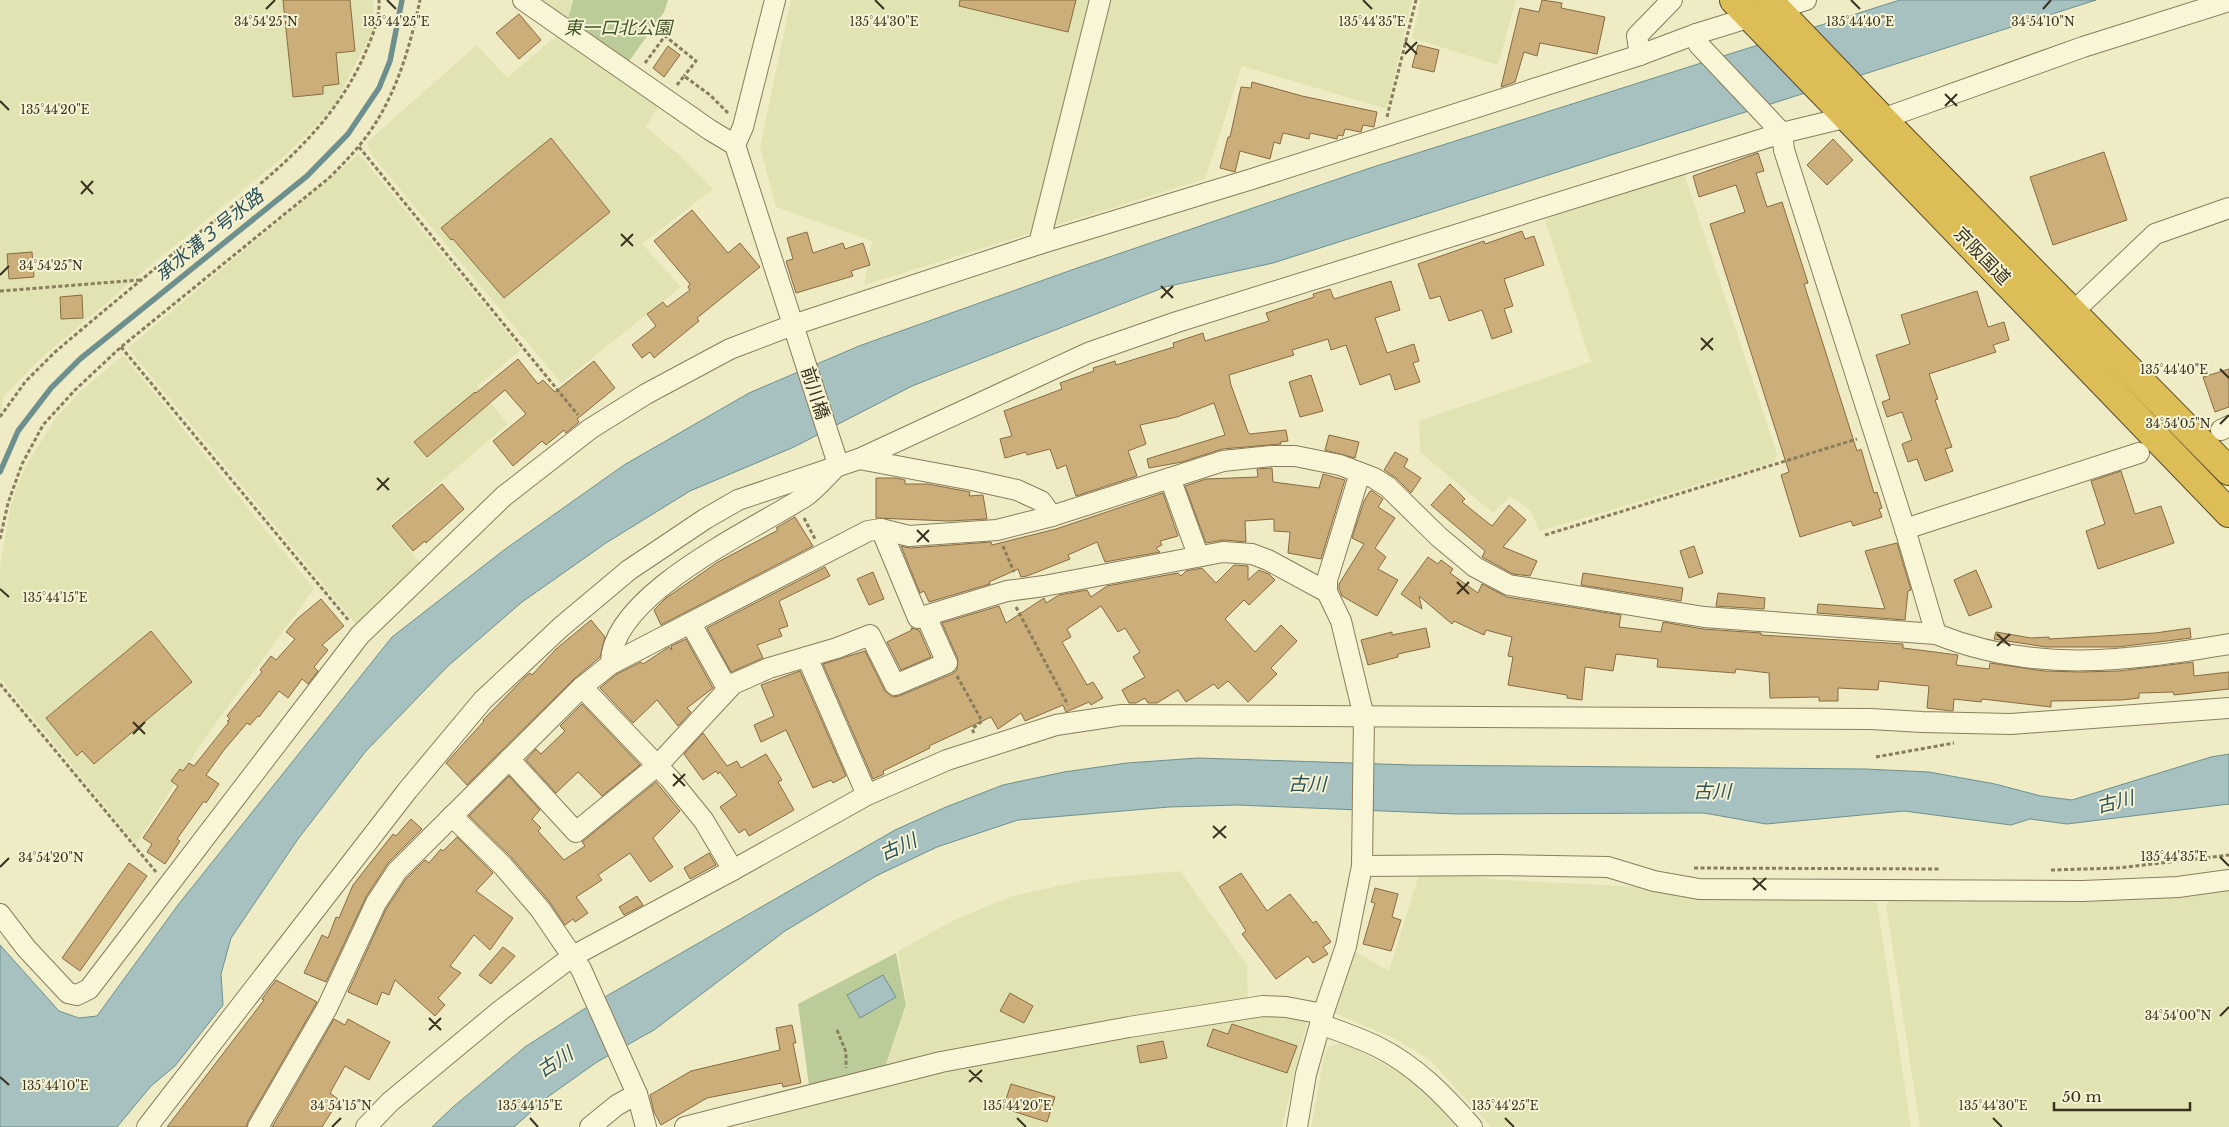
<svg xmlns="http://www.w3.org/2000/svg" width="2229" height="1127" viewBox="0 0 2229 1127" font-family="'Libre Baskerville','Noto Sans JP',serif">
  <rect width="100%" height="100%" fill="#eeebc5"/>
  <g fill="#e1e4b2">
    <polygon points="0,0 373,0 375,27 335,104 307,135 283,157 139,275 38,361 4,396 0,421"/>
    <polygon points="534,0 572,0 566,23"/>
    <polygon points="791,0 1412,0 1387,109 1242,66 1205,179 864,285 872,241 776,207 760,147"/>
    <polygon points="1421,0 1516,0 1498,65 1412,38"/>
    <polygon points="556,36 659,105 646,127 678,154 713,189 642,244 681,287 561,383 370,153 367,142 477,45 507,78"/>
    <polygon points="359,154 521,350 477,386 508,424 390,525 421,564 363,623 356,624 128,348"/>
    <polygon points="1684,173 1777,454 1774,462 1539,531 1531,511 1510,496 1493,513 1420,452 1419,421 1591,362 1544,217"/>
    <polygon points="123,355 314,589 207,735 136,844 0,678 0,566 11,504 25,467 55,419 81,391"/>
    <polygon points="1421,868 1499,880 1862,897 1877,903 1911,1127 1491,1127 1430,1060 1394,1038 1334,1013 1354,951 1389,971"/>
    <polygon points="1180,871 1247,965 1248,1002 884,1071 907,1005 898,951 952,921 1012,896 1090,879"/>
    <polygon points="2229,887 2229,1127 1920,1127 1886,905 1893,897 2030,901 2155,899"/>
    <polygon points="1251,1015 1307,1021 1282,1127 741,1127 786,1112 965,1067"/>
    <polygon points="1343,1042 1416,1082 1460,1127 1311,1127 1324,1056 1328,1047"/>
  </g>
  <g fill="#bc9">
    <polygon points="573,0 668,0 664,12 625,67 566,25"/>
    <polygon points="896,953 906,1005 883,1073 809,1085 798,1004"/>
  </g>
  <g fill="#a6c1bf" stroke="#6d908f">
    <polygon points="1900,0 2096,0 1273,263 1165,287 912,386 794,447 690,491 606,543 522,602 448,666 366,751 298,839 231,938 221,974 223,1005 175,1066 151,1086 117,1127 0,1127 0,945 59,1011 79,1018 97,1016 178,905 392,637 504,550 624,465 749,393 859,346 1080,267 1367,169"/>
    <polygon points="2229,754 2229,804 2067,824 2030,819 2011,825 1904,811 1766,824 1704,813 1457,814 1237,805 1169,807 1018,820 937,847 876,876 785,931 654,1030 597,1062 549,1096 514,1127 432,1127 453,1107 525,1047 584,1009 895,830 946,807 1003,785 1064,772 1127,763 1198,758 1412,765 1865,769 1929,772 1995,784 2041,796 2072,800 2211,757"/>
    <polygon points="883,975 896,997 860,1018 847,995"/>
  </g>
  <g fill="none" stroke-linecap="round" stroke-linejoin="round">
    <polyline stroke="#6d908f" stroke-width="5.5" points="0,472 18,431 51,388 80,359 307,176 348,134 379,88 390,61 402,0"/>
  </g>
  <g fill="#ccae7b" stroke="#886c41">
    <polygon points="283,0 350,0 355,51 336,53 339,84 323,86 323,94 293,97"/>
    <polygon points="960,0 1076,0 1068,32 959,6"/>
    <polygon points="1542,0 1562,3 1561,8 1605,17 1597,54 1540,43 1537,56 1524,52 1515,82 1501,87 1520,8 1539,12"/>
    <polygon points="519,14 541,40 519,59 496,33"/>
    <polygon points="1418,45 1439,50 1434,72 1412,67"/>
    <polygon points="668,46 680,55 664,77 653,68"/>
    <polygon points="1252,82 1302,96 1377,112 1374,127 1363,125 1361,132 1345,129 1343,136 1338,135 1337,139 1310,133 1309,139 1283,133 1280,144 1274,142 1270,159 1240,151 1235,172 1220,168 1228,137 1230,137 1241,87 1251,88"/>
    <polygon points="551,138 610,212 504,298 453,239 451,240 441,228"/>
    <polygon points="1833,139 1853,160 1827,185 1807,165"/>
    <polygon points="2104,152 2127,220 2053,245 2030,177"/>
    <polygon points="1758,153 1764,171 1756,173 1767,207 1782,202 1808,283 1804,284 1857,451 1861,449 1874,493 1877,492 1882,508 1879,509 1882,517 1853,526 1851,521 1800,537 1781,475 1789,472 1710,224 1745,212 1736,185 1699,197 1693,176"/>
    <polygon points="692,210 728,253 740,243 760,267 697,318 699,321 654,358 650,352 642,358 632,345 656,326 647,314 663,302 667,307 690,290 688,287 690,284 654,241"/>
    <polygon points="1522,231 1525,239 1534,236 1544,265 1504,279 1513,306 1504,309 1512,332 1492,339 1482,310 1449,321 1440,296 1430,299 1418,264 1484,241 1485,244"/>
    <polygon points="807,232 813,253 843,243 845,249 863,243 870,265 851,271 853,276 796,293 786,261 793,259 787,238"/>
    <polygon points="32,252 34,277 9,279 7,254"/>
    <polygon points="1391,281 1400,310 1375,318 1387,353 1414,344 1419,361 1413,363 1420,382 1395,390 1390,374 1360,385 1346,345 1331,350 1328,339 1292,350 1294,355 1229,375 1231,385 1248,432 1250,434 1286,430 1288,441 1280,442 1281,444 1222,449 1182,462 1149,468 1147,459 1225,435 1214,403 1177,417 1140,425 1146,444 1128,451 1137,476 1076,496 1066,465 1057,469 1050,449 1027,455 1026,452 1005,458 1000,439 1012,436 1004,411 1062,389 1060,383 1094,371 1093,368 1115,361 1116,365 1174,347 1173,343 1203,333 1205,341 1269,321 1266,313 1314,297 1313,294 1330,289 1334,299"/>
    <polygon points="1977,291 1988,327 2004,322 2009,340 1993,345 1996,352 1929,374 1938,399 1935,400 1952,447 1945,449 1953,471 1925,481 1917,459 1908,462 1902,444 1912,440 1902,412 1887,417 1882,402 1890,399 1876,355 1910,344 1901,315"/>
    <polygon points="82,295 83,318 61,319 60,297"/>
    <polygon points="518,359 538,384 543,380 555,392 594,361 615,388 577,419 579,422 566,433 564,430 546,445 542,441 513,466 493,441 526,414 505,390 427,457 414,442 475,392 476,393"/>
    <polygon points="2229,369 2229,407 2215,412 2203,377"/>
    <polygon points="1311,375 1323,411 1300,417 1289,382"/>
    <polygon points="1329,435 1359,442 1355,458 1325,450"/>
    <polygon points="1395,452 1408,459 1404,467 1421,478 1411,493 1396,478 1384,470"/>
    <polygon points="1272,468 1273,482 1319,488 1323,474 1345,480 1321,559 1288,553 1290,532 1274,531 1274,519 1245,521 1246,542 1224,540 1206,543 1185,486 1206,479 1258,477 1257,469"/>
    <polygon points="2121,471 2135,514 2161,506 2174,543 2098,569 2086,531 2105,524 2091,481"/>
    <polygon points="876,478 896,478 905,480 905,484 928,484 970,492 969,496 983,495 987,519 948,521 876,518"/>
    <polygon points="442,484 464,509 426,543 425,541 413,551 392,526"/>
    <polygon points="1450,484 1465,499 1462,502 1492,526 1509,505 1526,520 1503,547 1537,561 1530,576 1513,574 1482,557 1485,551 1431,505"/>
    <polygon points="1370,491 1372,491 1383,499 1378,507 1395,518 1375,548 1386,557 1378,569 1398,580 1377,616 1342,596 1339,589 1339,584 1364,544 1352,538 1364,501"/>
    <polygon points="1163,493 1178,536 1160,541 1162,545 1156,548 1160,552 1105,562 1097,542 1068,555 1070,559 1027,576 1021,577 1018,569 989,582 990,584 929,602 924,591 920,593 901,546 910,548 991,542 992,545 1056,529"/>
    <polygon points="795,517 813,546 661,625 654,610 666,598 718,562 778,530 776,528"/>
    <polygon points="1897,543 1911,590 1908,591 1905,620 1817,613 1818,604 1885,609 1865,551"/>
    <polygon points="1694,546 1703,573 1689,578 1680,551"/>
    <polygon points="1428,557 1438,564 1441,560 1453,569 1450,573 1478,593 1482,584 1507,597 1621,615 1619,627 1661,632 1663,622 1703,629 1761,633 1761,635 1903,644 1903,648 1958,655 1956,665 1989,669 1990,663 2044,671 2081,672 2119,671 2193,662 2194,676 2229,672 2229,689 2174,695 2173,692 2139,693 2139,698 2122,700 2051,701 2051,707 1982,699 1981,702 1954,699 1953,711 1951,711 1927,708 1929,686 1879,681 1878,690 1838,688 1838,701 1819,701 1819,697 1770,698 1769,673 1736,669 1735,673 1657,667 1658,659 1616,654 1613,671 1585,667 1582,700 1567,698 1567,695 1508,685 1513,657 1508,656 1512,637 1486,630 1484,635 1454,621 1452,624 1419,596 1422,609 1401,594"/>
    <polygon points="1234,565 1248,566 1248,580 1259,570 1269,574 1275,580 1249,605 1244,600 1225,619 1255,652 1281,625 1297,641 1271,668 1277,674 1248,702 1228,681 1218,689 1214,684 1186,702 1178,690 1157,703 1148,703 1145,698 1136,703 1129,703 1122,690 1145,677 1133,657 1140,652 1125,628 1118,632 1101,606 1067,629 1071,637 1062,642 1087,685 1093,682 1103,698 1091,705 1089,702 1066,712 1063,705 1025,721 1021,713 998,729 991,717 929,746 930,748 883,771 884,774 873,779 823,664 865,651 885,691 893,697 899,696 952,674 957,670 958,659 942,623 999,606 1006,623 1044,598 1046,603 1059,595 1087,590 1091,597 1107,586 1178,573 1181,576 1186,571 1202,568 1216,583"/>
    <polygon points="825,567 830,576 779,601 788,626 779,629 782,636 757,645 763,658 731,672 707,628"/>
    <polygon points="1976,570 1992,607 1969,616 1954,580"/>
    <polygon points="873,572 884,599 869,605 857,579"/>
    <polygon points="1583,573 1683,588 1681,601 1581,585"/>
    <polygon points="1718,593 1765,598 1764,609 1716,606"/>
    <polygon points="321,599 344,626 322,645 328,650 314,667 318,671 308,684 302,679 288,698 279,691 259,717 258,716 250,725 247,723 224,750 206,775 219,784 206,803 204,801 177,839 180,841 165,864 147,852 152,844 143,838 178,786 171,781 180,769 183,771 189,763 194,766 229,722 227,721 230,719 227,716 262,672 260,670 271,656 276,660 295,639 286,632 297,619"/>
    <polygon points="591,620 605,637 600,657 574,679 467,785 446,763 484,721 483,720 526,676 530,673 532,675 556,649"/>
    <polygon points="911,628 919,630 931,657 901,670 887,642 912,630"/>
    <polygon points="1426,628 1430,647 1398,654 1398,657 1368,665 1361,640 1392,632 1392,635"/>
    <polygon points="2190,628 2191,638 2117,647 2046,647 1994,639 1996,632 2031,638 2049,637 2049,639 2155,633"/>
    <polygon points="151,631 192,682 94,764 82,751 77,756 46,718"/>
    <polygon points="686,639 713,688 687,708 691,712 678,726 657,700 633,723 600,688 617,674 641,662 643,664 669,647 672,650 671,646"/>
    <polygon points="800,671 846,776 833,783 831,780 813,788 786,730 761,742 754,725 774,716 761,685"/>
    <polygon points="582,704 640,765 602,796 578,772 556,793 526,760 536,749 541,754 565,731 560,726"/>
    <polygon points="703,733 727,766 737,761 741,768 766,754 782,780 778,782 794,810 749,836 745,829 739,833 720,807 737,795 720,772 718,774 716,771 703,780 684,754"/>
    <polygon points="509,776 540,810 532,819 541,828 538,831 564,860 585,846 582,842 656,782 680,811 653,838 673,867 650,882 630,853 598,875 602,880 576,897 588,913 575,922 573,919 565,925 549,901 512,858 469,816"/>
    <polygon points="411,819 422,829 388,863 366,897 326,982 304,973 322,935 328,938 336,917 339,918 353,885 393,834 396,836"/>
    <polygon points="457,837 493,873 476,891 513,918 490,950 474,935 450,966 461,973 438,998 445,1005 435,1016 395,980 389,995 382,992 377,1005 348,992 386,909 406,879 425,860 429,863 441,849 443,851"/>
    <polygon points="709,853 716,865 690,879 684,868"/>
    <polygon points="129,863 147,876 80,971 62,958"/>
    <polygon points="1241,873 1267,911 1290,894 1313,923 1316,921 1331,942 1323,947 1328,954 1313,963 1308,956 1276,979 1242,934 1246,931 1219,887"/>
    <polygon points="1375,888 1398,894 1392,917 1401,920 1391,951 1363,944 1375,903 1371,902"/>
    <polygon points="637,896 643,905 624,915 619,907"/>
    <polygon points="503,947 515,956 491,984 479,975"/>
    <polygon points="276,980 317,1002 248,1121 246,1127 167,1127 264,1000 262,999"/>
    <polygon points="1010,993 1033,1006 1024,1023 1000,1011"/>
    <polygon points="334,1019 345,1025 348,1019 390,1042 369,1080 345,1066 330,1093 339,1100 322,1127 272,1127"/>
    <polygon points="1232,1024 1297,1046 1287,1073 1207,1046 1213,1029 1228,1034"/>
    <polygon points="792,1025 796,1043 793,1043 801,1083 783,1087 782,1083 707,1098 661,1125 654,1112 650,1095 691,1071 780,1050 776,1028"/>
    <polygon points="1163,1041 1167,1058 1140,1063 1137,1046"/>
    <polygon points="1011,1084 1055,1097 1047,1122 1003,1108"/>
  </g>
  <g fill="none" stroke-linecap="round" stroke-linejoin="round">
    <defs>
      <g id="minor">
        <polyline points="523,0 710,130 735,145 838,464"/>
        <polyline points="1696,34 1699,45 1782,133 1784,150 1905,529 1936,634"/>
        <polyline points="1640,55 1637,36 1672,0"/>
        <polyline points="735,145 743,127 775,0"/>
        <polyline points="1039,244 1100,0"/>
        <polyline points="2073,312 2155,234 2229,208"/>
        <polyline points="2221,430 2229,426"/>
        <polyline points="859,459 972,480 1017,490 1041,501 1052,516"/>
        <polyline points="1170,478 1198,555"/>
        <polyline points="881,529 918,618 1007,591 1044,586 1223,552 1252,554 1268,560 1327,592 1341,621 1364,717 1362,866 1346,946 1323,1014 1306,1074 1297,1127"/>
        <polyline points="1905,529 2139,453"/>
        <polyline points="1327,592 1327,580 1360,473"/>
        <polyline points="691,624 727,688"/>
        <polyline points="807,657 867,795"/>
        <path d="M611,664C609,595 755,529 806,496C816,489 825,478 834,469"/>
        <polyline points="582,687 670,779 704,821 733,870"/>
        <polyline points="509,759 576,832 658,765 733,684 769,668 837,648 870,635 895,685 947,663 926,616"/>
        <polyline points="452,816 503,866 540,909 581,969 637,1094 646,1127"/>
        <polyline points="1362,866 1498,865 1608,867 1654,881 1699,889 2083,891 2178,887 2229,880"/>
        <polyline points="0,914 26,948 68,993 77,995 89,989 360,635 504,496 590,429 646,394 730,349 793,325 1039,244 1252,179 1640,55 1696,34 1806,0"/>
        <path d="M1320,1024C1339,1031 1360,1038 1378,1047C1416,1066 1445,1096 1472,1127"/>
        <polyline points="147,1127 407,791 483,700 561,627 629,570 705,519 738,500 859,459 1088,353 1177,322 1782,133 1848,117 1882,119 2083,47 2229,1"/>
        <path d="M258,1127L327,1008L376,903L397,871L582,687L611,664L868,531L881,529L909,536L997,530L1052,516L1223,461L1271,456H1295L1340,465L1374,478L1388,487L1439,537L1475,567L1509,585L1704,617L1936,634C2036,674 2126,661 2229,644"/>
        <polyline points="366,1127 390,1102 501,1010 573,956 733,870 867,795 947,760 1056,725 1122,715 1871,719 1922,722 2011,724 2229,708"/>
        <polyline points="590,1127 617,1105 637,1094"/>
        <polyline points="685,1127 941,1062 1129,1027 1263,1006 1286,1007 1323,1014"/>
      </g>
      <g id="highway">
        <polyline points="1734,0 2229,513"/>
        <polyline points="1768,0 1882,119 2229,471"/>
      </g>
    </defs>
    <use href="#minor" stroke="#897d5b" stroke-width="22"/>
    <use href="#highway" stroke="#574a2f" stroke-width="30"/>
    <g stroke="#897d5b" stroke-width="3" stroke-dasharray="4 2.5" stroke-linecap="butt">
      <polyline points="645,63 665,36 696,61 684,76"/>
      <polyline points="677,85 684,76 710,95 728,113"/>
      <polyline points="1387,117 1416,0"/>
      <polyline points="359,147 578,415"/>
      <polyline points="0,291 140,280"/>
      <polyline points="121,347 349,621"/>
      <path d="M0,417L25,382L55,352C95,318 135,285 175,252C248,193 329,140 366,51C373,35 380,17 379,0"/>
      <polyline points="804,518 815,539"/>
      <polyline points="1545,535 1857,439"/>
      <path d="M0,539L8,503L22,464L43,425L75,390L121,347L329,178C339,168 349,158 358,147C393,106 409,52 420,0"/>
      <polyline points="1003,546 1014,572"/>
      <polyline points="1016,607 1068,705"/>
      <polyline points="957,676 982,721 972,729 974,733"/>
      <polyline points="0,684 156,872"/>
      <polyline points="1876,757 1954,743"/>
      <polyline points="1694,868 1940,869"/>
      <polyline points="2051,870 2118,868 2229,855"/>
      <polyline points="837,1030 846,1052 846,1068"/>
    </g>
    <use href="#minor" stroke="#f9f6d8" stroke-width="20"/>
    <use href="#highway" stroke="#ddbe56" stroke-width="28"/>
  </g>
  <path fill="none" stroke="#39311f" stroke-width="2" d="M387,0L396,9M875,0L884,9M1363,0L1372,9M1851,0L1860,9M266,9L275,0M2043,9L2051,0M1405,42L1417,54M1405,54L1417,42M1945,94L1957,106M0,101L9,110M1945,106L1957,94M81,181L93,194M81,194L93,181M621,234L633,246M621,246L633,234M0,275L9,266M1161,286L1173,298M1161,298L1173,286M1701,338L1713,350M1701,350L1713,338M2220,369L2229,378M2220,424L2229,415M377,478L389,490M377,490L389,478M917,530L929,542M917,542L929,530M1457,582L1469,594M0,589L9,597M1457,594L1469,582M1997,634L2010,646M1997,646L2010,634M133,722L145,734M133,734L145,722M673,774L685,786M673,786L685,774M1213,826L1226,838M1213,838L1226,826M2220,857L2229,866M0,867L9,858M1753,878L1766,890M1753,890L1766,878M2220,1016L2229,1007M429,1018L441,1030M429,1030L441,1018M969,1070L982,1082M0,1077L9,1085M969,1082L982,1070M530,1118L538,1127M1017,1118L1026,1127M1505,1118L1514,1127M1993,1118L2002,1127M332,1127L341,1118"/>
  <g text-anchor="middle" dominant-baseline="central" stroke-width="4" stroke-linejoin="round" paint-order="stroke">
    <g font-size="18" font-style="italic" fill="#3f5525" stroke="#f5f3d4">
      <text x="618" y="28">東一口北公園</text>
    </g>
    <g font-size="18" fill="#39311f" stroke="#f5f3d4">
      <text transform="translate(1982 256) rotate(46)">京阪国道</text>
      <text transform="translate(815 393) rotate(72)">前川橋</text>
    </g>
    <g font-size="19" font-style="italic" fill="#2e5259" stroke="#f5f3d4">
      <text transform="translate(209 235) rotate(-39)">承水溝３号水路</text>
      <text transform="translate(1307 784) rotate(1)">古川</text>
      <text x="1712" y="791">古川</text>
      <text transform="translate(2115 802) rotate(-14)">古川</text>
      <text transform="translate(898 847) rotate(-24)">古川</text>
      <text transform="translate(555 1062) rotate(-33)">古川</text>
    </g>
  </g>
  <g font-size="12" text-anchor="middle" fill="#39311f" stroke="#f5f3d4" stroke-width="4" stroke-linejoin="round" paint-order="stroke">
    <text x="1860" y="26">135°44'40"E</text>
    <text x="266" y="26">34°54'25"N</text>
    <text x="396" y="26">135°44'25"E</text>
    <text x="884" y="26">135°44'30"E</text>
    <text x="1372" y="26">135°44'35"E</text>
    <text x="2043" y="26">34°54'10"N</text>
    <text x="55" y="114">135°44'20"E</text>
    <text x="51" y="270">34°54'25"N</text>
    <text x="2174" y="374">135°44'40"E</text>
    <text x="2178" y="428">34°54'05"N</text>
    <text x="55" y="602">135°44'15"E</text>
    <text x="2174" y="861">135°44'35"E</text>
    <text x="51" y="862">34°54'20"N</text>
    <text x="2178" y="1020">34°54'00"N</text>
    <text x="55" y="1090">135°44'10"E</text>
    <text x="341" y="1110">34°54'15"N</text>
    <text x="530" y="1110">135°44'15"E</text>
    <text x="1017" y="1110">135°44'20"E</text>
    <text x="1505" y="1110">135°44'25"E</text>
    <text x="1993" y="1110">135°44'30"E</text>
  </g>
  <path d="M2054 1102v8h136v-8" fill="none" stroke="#39311f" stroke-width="2.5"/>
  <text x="2062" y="1102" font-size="15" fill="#39311f" stroke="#f5f3d4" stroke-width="4" paint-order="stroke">50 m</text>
</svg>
